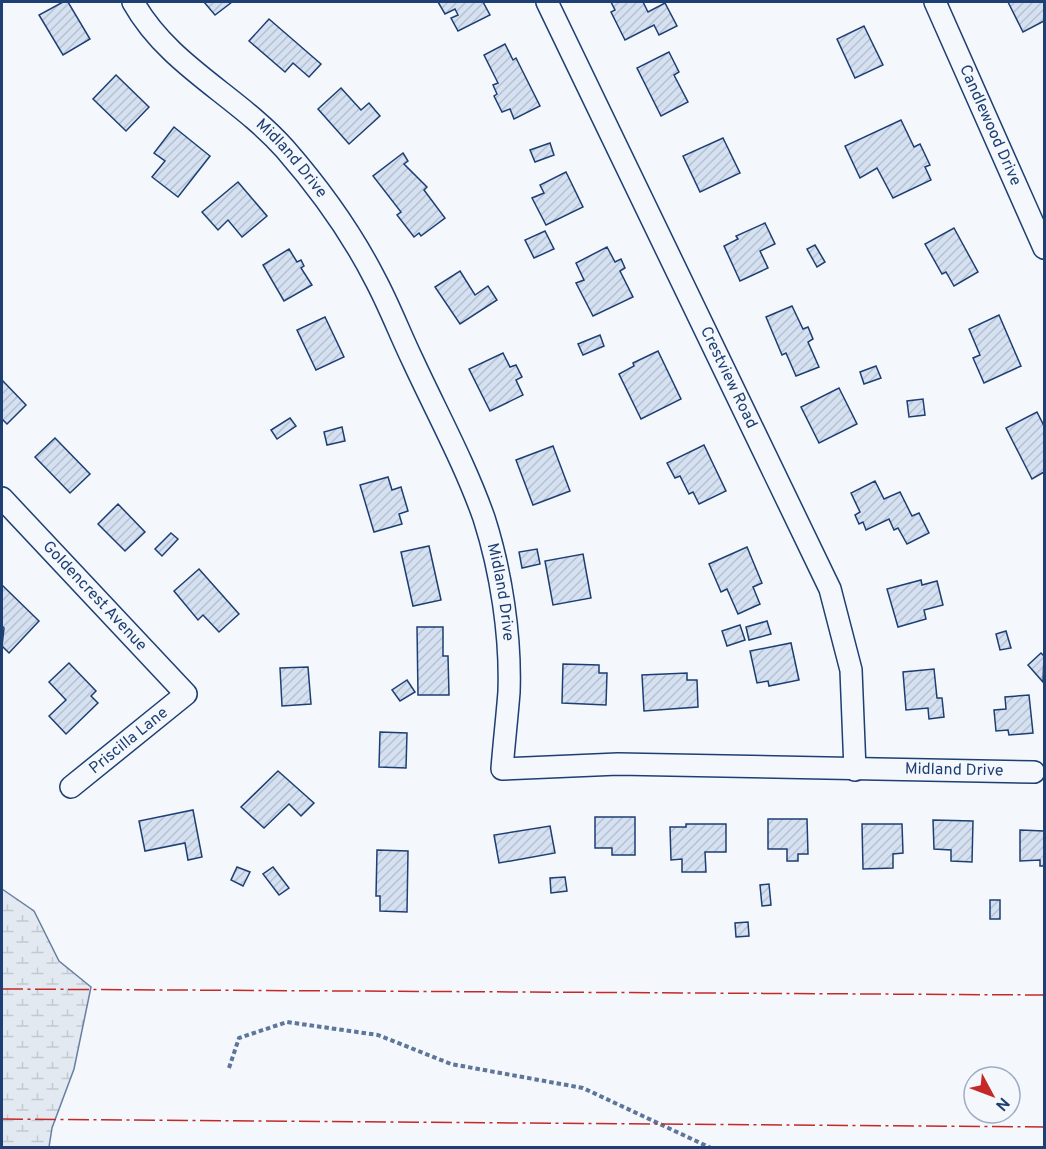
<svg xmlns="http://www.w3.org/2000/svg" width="1046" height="1149" viewBox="0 0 1046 1149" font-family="Overpass,sans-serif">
  <defs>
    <pattern id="wetland-marsh" width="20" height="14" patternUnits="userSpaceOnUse" patternTransform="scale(1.5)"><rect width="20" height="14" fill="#e3e9f0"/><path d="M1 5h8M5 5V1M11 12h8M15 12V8" fill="none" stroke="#c2c9d1"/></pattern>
    <pattern id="building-hatch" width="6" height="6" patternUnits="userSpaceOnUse" patternTransform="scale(1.5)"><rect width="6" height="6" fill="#d5e0f0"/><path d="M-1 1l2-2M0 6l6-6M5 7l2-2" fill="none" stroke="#b6c1d1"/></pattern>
  </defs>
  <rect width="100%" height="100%" fill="#f4f7fb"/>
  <polygon fill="url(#wetland-marsh)" stroke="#687fa3" stroke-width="1.5" points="2,889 34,911 59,961 91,987 74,1069 52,1128 49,1147 2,1147"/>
  <g fill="url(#building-hatch)" stroke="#1d3f73" stroke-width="1.5">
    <polygon points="63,2 68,2 90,39 63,55 39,15"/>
    <polygon points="204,2 232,2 215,15"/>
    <polygon points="438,2 483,2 490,15 458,31 451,18 458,15 455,9 445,14"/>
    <polygon points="611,2 643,2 648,12 665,3 677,26 659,35 654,25 625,40 611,12 615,10"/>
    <polygon points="1008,2 1044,2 1044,21 1023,32"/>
    <polygon points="269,19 321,64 309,77 293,63 285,72 249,41"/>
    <polygon points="864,26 883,65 855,78 837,39"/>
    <polygon points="505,44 513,60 516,58 540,106 514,119 510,109 502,112 494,96 497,94 493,85 498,83 484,55"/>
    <polygon points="669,52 679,72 674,75 688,102 661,116 637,68"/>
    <polygon points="116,75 149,107 126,131 93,99"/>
    <polygon points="341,88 361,110 369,103 380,116 349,144 318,109"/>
    <polygon points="901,120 914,147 920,144 930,165 925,167 931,180 893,198 877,168 860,178 845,146"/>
    <polygon points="174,127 210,156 178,197 152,177 165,161 154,153"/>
    <polygon points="723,138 740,173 700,192 683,156"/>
    <polygon points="550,143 554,155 535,162 530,150"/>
    <polygon points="403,153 408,161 404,164 427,187 424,190 445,218 421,236 419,233 414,237 397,215 401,212 373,176"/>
    <polygon points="566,172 583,207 546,225 532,198 544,193 540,185"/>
    <polygon points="238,182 267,216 242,237 228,220 218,230 202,212"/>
    <polygon points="765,223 775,244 760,251 768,268 740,281 724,246 738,239 736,236"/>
    <polygon points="954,228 978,272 954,286 946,272 942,274 925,244"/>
    <polygon points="545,231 554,249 534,258 525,240"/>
    <polygon points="815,245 825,262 817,267 807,249"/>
    <polygon points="607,247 615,262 621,259 625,268 620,271 633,297 593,316 576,283 584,280 576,263"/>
    <polygon points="289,249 297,262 301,260 304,266 301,268 312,285 284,301 263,265"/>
    <polygon points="460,271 475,295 488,286 497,300 460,324 435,287"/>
    <polygon points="792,306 803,329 808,327 813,339 808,342 819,367 796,376 786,353 782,355 766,317"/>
    <polygon points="999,315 1021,366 984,383 973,358 980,355 969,329"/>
    <polygon points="325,317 344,357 316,370 297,330"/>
    <polygon points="600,335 604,346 583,355 578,344"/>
    <polygon points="658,351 681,399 641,419 619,374 634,366 633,363"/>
    <polygon points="503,353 510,367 516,365 522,377 516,380 523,395 490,411 469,369"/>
    <polygon points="876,366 881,378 864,384 860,372"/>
    <polygon points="2,380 26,405 7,424 2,419"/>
    <polygon points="839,388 857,424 819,443 801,407"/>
    <polygon points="923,399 925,415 909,417 907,401"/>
    <polygon points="1037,412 1044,426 1044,472 1032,479 1006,428"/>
    <polygon points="290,418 296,426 277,439 271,430"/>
    <polygon points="342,427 345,441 327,445 324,432"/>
    <polygon points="55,438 90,474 70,493 35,457"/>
    <polygon points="704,445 726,491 699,504 693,492 689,494 680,476 675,478 667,463"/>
    <polygon points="553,446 570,491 533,505 516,460"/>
    <polygon points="388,477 392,490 401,487 408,511 399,514 402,524 374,532 360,485"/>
    <polygon points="875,481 884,499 900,492 912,516 919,513 929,533 907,544 898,528 894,530 889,519 866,530 863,522 859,524 855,515 860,512 851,493"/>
    <polygon points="118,504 145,532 125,551 98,524"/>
    <polygon points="171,533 178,539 162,556 155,549"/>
    <polygon points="429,546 441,600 413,606 401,552"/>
    <polygon points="747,547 762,583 753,587 760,604 738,614 727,589 721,592 709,564"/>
    <polygon points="537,549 540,564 522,568 519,552"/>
    <polygon points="583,554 591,598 553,605 545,561"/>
    <polygon points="199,569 239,614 219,632 203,615 198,620 174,591"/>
    <polygon points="921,580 922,585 937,581 943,605 924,610 926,619 898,627 887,589"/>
    <polygon points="2,585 39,621 9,653 2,646 4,628 2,626"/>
    <polygon points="767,621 771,634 749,640 746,627"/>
    <polygon points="740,625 745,640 727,646 722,631"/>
    <polygon points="417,627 443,627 443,656 448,656 449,695 418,695"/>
    <polygon points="1006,631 1011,648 1000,650 996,634"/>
    <polygon points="791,643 799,680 769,686 768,681 757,683 750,651"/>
    <polygon points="1041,653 1044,656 1043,682 1028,665"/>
    <polygon points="69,663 96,691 91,696 98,703 66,734 49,716 66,700 49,682"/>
    <polygon points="563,664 599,665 599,673 607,673 606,705 562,703"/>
    <polygon points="308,667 311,704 282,706 280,668"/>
    <polygon points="934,669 937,698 942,698 944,717 929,719 928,708 906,710 903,672"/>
    <polygon points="687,673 687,680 697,680 698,707 644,711 642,675"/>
    <polygon points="407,680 415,692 400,701 392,690"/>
    <polygon points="1029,695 1033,733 1009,735 1008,730 996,731 994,710 1006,709 1005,697"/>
    <polygon points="380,732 407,733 406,768 379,767"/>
    <polygon points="278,771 314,803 301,816 289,804 264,828 241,807"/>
    <polygon points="193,810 202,857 188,860 185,843 145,851 139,821"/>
    <polygon points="595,817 635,817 635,855 612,855 612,848 595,848"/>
    <polygon points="768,819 807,819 808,854 798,854 798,861 787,861 787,849 768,849"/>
    <polygon points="933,820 973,821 972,862 951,861 951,850 934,849"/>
    <polygon points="686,824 726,824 726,852 705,852 706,872 682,872 682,859 671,860 670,827 686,827"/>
    <polygon points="862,824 902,824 903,853 893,854 893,868 863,869"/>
    <polygon points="550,826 555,853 499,863 494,835"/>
    <polygon points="1020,830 1044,831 1044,866 1040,866 1040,860 1020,861"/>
    <polygon points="377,850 408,851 407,912 380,911 380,896 376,896"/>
    <polygon points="237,867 250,872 243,886 231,880"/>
    <polygon points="273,867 289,888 279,895 263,874"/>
    <polygon points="565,877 567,891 551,893 550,878"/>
    <polygon points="769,884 771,905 762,906 760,885"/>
    <rect x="990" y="900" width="10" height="19"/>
    <polygon points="748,922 749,936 736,937 735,923"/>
  </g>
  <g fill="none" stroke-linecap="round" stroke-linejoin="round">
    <defs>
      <g id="minor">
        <path id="s1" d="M133,2C169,66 237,95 285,149C319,188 351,232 375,279C389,305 400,334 413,361C437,413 465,464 484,518C501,571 511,636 509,692C507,718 504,743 502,769L618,764L1034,772"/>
        <path id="s2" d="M547,2L830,589L851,670L855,770"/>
        <path id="s3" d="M935,2L1044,248"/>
        <path id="s4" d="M2,498L186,694L71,787"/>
      </g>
    </defs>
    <use href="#minor" stroke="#1d3f73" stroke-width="24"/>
    <polyline stroke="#5e769c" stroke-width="4" stroke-dasharray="4.5 3" stroke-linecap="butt" points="229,1068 239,1038 287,1022 378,1035 451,1064 583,1088 711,1148"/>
    <use href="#minor" stroke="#f4f7fb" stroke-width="21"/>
    <g stroke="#c62828" stroke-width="1.5" stroke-dasharray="21 4.5 3 4.5" stroke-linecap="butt">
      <polyline points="2,989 1044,995"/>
      <polyline points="2,1119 1044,1127"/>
    </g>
  </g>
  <g text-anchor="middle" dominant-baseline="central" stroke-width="4.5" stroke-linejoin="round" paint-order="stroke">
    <g font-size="16" fill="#1d3f73" stroke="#f4f7fb">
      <text stroke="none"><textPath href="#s3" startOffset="135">Candlewood Drive</textPath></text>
      <text stroke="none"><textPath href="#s1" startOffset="224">Midland Drive</textPath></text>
      <text stroke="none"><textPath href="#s2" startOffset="417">Crestview Road</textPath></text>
      <text stroke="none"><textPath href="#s1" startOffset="710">Midland Drive</textPath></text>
      <text stroke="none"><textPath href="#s4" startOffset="135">Goldencrest Avenue</textPath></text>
      <text transform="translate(129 741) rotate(-39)">Priscilla Lane</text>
      <text stroke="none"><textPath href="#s1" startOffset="1340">Midland Drive</textPath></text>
    </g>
  </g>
  <rect width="1046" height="1149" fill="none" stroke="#1d3f73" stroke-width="6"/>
  <g transform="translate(992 1095) rotate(131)"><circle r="28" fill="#f4f7fb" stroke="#9eadc5" stroke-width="1.5"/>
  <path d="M0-4.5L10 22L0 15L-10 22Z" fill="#c62828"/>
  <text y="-9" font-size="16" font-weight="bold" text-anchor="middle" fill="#1d3f73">N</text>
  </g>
</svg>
